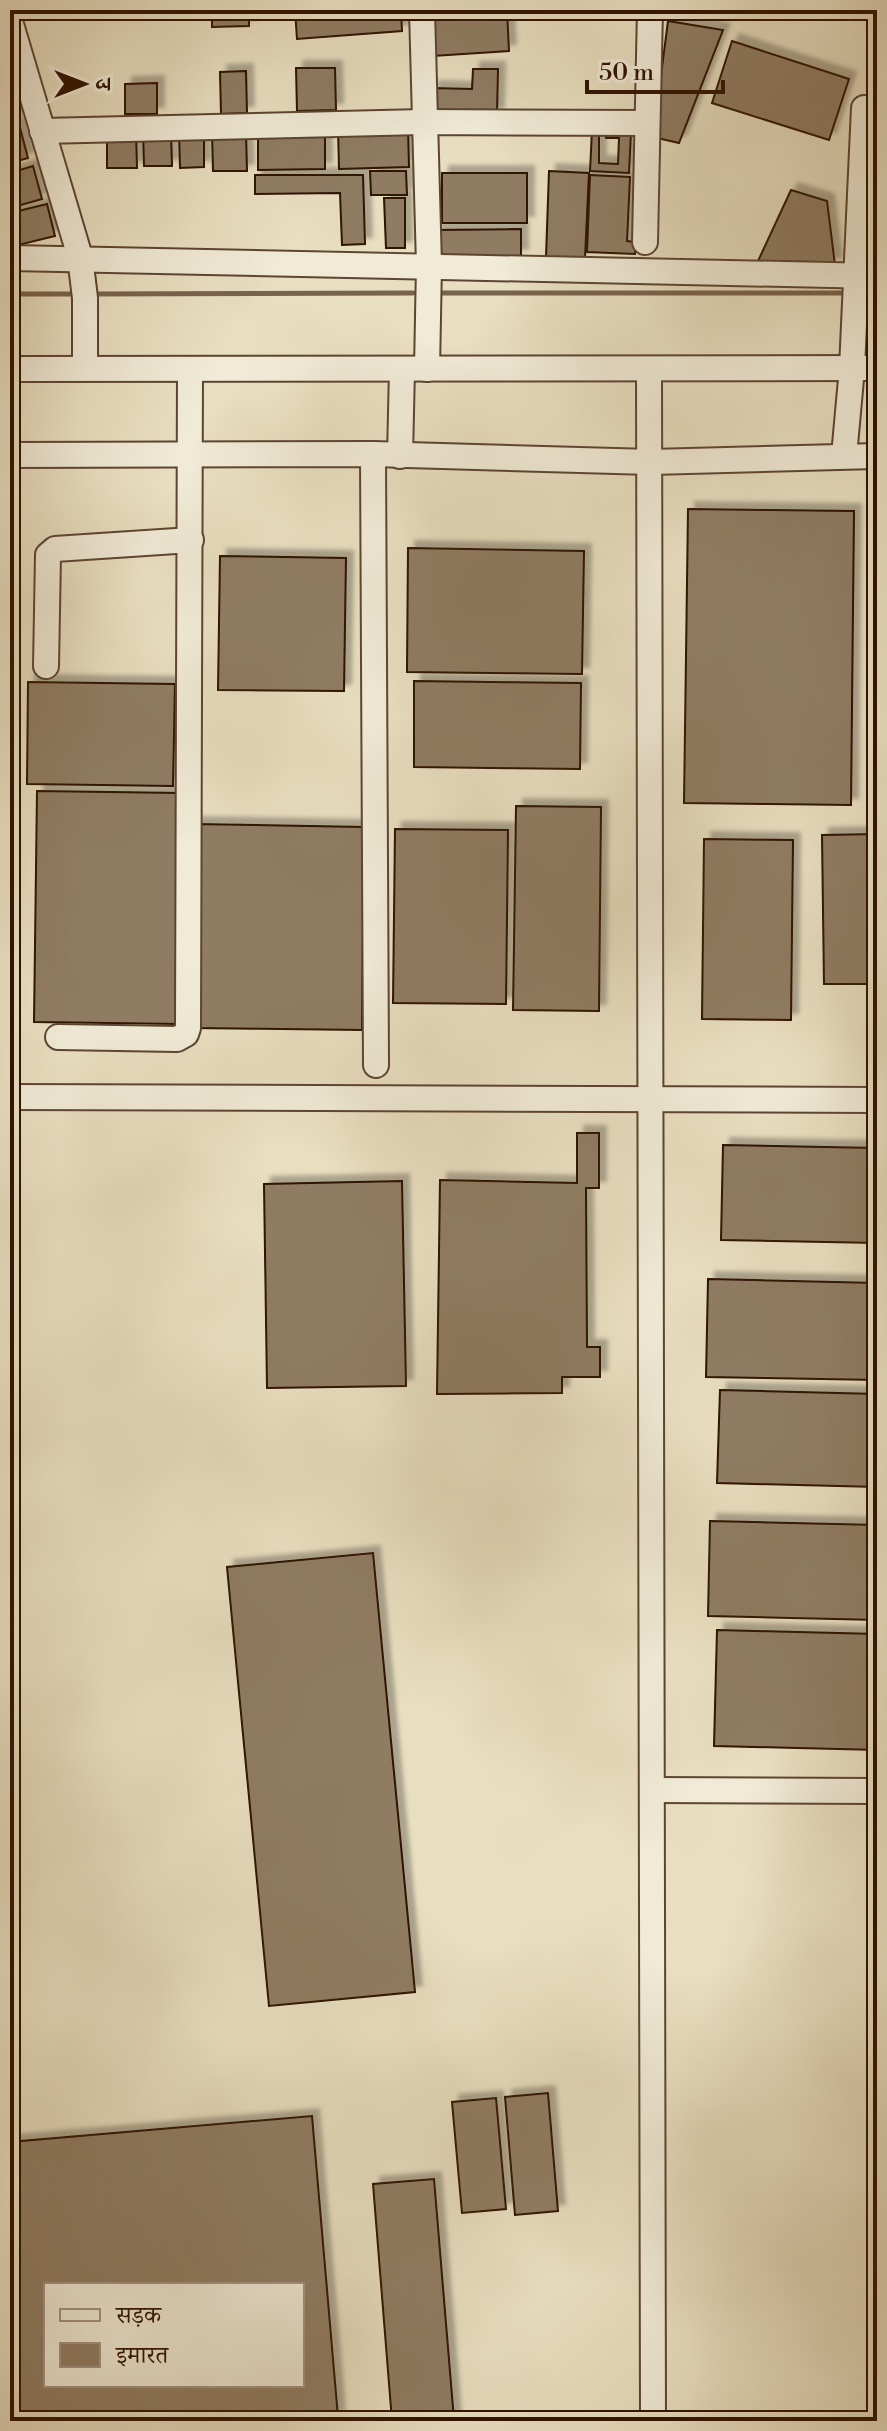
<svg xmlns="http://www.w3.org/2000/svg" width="887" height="2431" viewBox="0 0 887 2431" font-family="'Libre Bodoni','Noto Serif Devanagari',serif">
  <defs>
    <filter id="shadow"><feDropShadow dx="7" dy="-7" stdDeviation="2" flood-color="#0004"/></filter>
  </defs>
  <rect width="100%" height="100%" fill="#e8dec0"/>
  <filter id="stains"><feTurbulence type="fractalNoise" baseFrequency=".0025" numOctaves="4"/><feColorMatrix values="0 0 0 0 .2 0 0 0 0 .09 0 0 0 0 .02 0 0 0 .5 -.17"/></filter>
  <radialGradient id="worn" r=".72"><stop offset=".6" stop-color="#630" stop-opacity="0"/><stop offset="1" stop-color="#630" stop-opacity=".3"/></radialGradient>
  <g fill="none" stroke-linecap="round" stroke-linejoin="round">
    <g stroke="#78634d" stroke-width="5">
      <polyline points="434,293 848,293"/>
      <polyline points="862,293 877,293"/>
      <polyline points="10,294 76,294"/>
      <polyline points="90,294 413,293"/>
    </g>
  </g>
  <g fill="#8f7c64" stroke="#2e1201" stroke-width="2" fill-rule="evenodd" filter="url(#shadow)">
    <polygon points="212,10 249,10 249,26 212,27"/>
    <polygon points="295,10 401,10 402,31 297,39"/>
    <polygon points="507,10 509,51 433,56 430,12"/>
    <polygon points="668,21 723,30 679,143 653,137"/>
    <polygon points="732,41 849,79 829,140 712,103"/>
    <polygon points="296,68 335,68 336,110 297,111"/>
    <polygon points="473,69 498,69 497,115 431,114 432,88 472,89"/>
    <polygon points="246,71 247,113 221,114 220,72"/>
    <polygon points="157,83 157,114 125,114 125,84"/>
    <polygon points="10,94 18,120 10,122"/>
    <polygon points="19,124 28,158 10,163 10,127"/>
    <polygon points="408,127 409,167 339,169 338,129"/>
    <polygon points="592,130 599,131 599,163 618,164 619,138 606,138 607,131 631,132 629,173 590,171"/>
    <polygon points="171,131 172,166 144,166 143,132"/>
    <polygon points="136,132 137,168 107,168 107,133"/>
    <polygon points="204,132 204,167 180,168 179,133"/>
    <polygon points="212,133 246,133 247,171 213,171"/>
    <polygon points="325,134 325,169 258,170 258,135"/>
    <polygon points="33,166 42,199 10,208 10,173"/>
    <polygon points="370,171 406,171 407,195 371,195"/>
    <polygon points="549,171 589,173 585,258 546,257"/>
    <rect x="442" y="173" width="85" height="50"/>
    <polygon points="255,175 363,175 365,244 342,245 340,193 255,194"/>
    <polygon points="590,175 630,177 627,241 636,242 635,254 587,252"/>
    <polygon points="791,190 827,201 835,265 758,261"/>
    <polygon points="384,198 405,198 405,248 386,248"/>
    <polygon points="47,204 55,236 10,247 10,213"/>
    <polygon points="865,210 877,210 877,268 866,268"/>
    <polygon points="521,229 521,256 434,256 434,230"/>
    <polygon points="688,509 854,511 851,805 684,803"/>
    <polygon points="876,536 877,536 877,704 873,704"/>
    <polygon points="408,548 584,551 582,674 407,672"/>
    <polygon points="220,556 346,558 344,691 218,690"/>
    <polygon points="414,681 581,683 580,769 414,767"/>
    <polygon points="28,682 175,684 173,786 27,784"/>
    <polygon points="37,791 181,793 178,1024 34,1022"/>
    <polygon points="516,806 601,807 599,1011 513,1010"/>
    <polygon points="193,824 364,827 362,1030 191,1028"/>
    <polygon points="395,829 508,830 506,1004 393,1003"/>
    <polygon points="877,834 877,854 868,854 868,964 877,964 877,984 824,984 822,835"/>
    <polygon points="704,839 793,840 791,1020 702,1019"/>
    <polygon points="577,1133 599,1133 599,1188 586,1188 587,1347 600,1347 600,1377 562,1377 562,1393 437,1394 440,1180 577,1183"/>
    <polygon points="723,1145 877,1148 877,1243 721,1240"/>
    <polygon points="402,1181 406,1386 267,1388 264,1184"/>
    <polygon points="708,1279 877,1283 877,1380 706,1377"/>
    <polygon points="720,1390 877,1394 877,1487 717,1483"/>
    <polygon points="710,1521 877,1525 877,1620 708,1616"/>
    <polygon points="373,1553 415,1992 269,2006 227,1567"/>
    <polygon points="717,1630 877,1634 877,1750 714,1746"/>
    <polygon points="548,2093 558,2211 515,2215 505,2097"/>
    <polygon points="496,2098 506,2209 462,2213 452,2102"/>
    <path d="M312,2116L338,2417L295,2421H10V2142ZM46,2285H302V2385H46Z"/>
    <polygon points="434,2179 454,2420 392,2421 373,2184"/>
  </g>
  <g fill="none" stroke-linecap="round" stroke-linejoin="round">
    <defs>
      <g id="minor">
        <polyline points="422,10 429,265 427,369"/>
        <polyline points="10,21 80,257 85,298 85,367"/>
        <polyline points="42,131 423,122 646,123"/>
        <polyline points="645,242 650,10"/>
        <polyline points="10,258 877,276"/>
        <polyline points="10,369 877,368"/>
        <polyline points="649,369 653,2421"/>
        <polyline points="373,454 376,1065"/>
        <polyline points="10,455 373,454 651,462 877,456"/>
        <polyline points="400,456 402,369"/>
        <polyline points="844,456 852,368 864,108"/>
        <polyline points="46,666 48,555 55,549 191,540"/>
        <polyline points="58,1037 177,1039 186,1034 188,1028 190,370"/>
        <polyline points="10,1097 877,1100"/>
        <polyline points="654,1790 877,1791"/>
      </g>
    </defs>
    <use href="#minor" stroke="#5c4531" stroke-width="28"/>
    <use href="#minor" stroke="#f0ead6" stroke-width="24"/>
  </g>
  <rect width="887" height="2431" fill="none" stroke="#e8dec0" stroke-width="40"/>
  <rect x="12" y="12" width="863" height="2407" fill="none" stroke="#2e1201" stroke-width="4"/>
  <rect x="20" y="20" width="847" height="2391" fill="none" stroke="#2e1201" stroke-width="2"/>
  <rect x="44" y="2283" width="260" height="104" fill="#f0ead6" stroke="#a29481" stroke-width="2"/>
  <rect x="60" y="2309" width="40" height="12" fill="#f0ead6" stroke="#a29481" stroke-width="2"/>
  <text x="116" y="2323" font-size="24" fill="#2e1201">सड़क</text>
  <rect x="60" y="2343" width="40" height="24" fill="#8f7c64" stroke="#a29481" stroke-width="2"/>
  <text x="116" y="2363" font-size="24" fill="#2e1201">इमारत</text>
  <g transform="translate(84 84) rotate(90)" stroke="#f0ead6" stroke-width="6" paint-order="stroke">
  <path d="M0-6L14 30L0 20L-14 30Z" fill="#2e1201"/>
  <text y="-12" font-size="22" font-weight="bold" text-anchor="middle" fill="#2e1201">उ</text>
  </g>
  <path d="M587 80v12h136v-12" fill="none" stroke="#2e1201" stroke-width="4"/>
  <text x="599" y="80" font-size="24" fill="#2e1201" stroke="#f0ead6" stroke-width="6" paint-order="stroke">50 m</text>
  <rect width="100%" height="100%" filter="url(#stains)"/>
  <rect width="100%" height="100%" fill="url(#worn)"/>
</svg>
